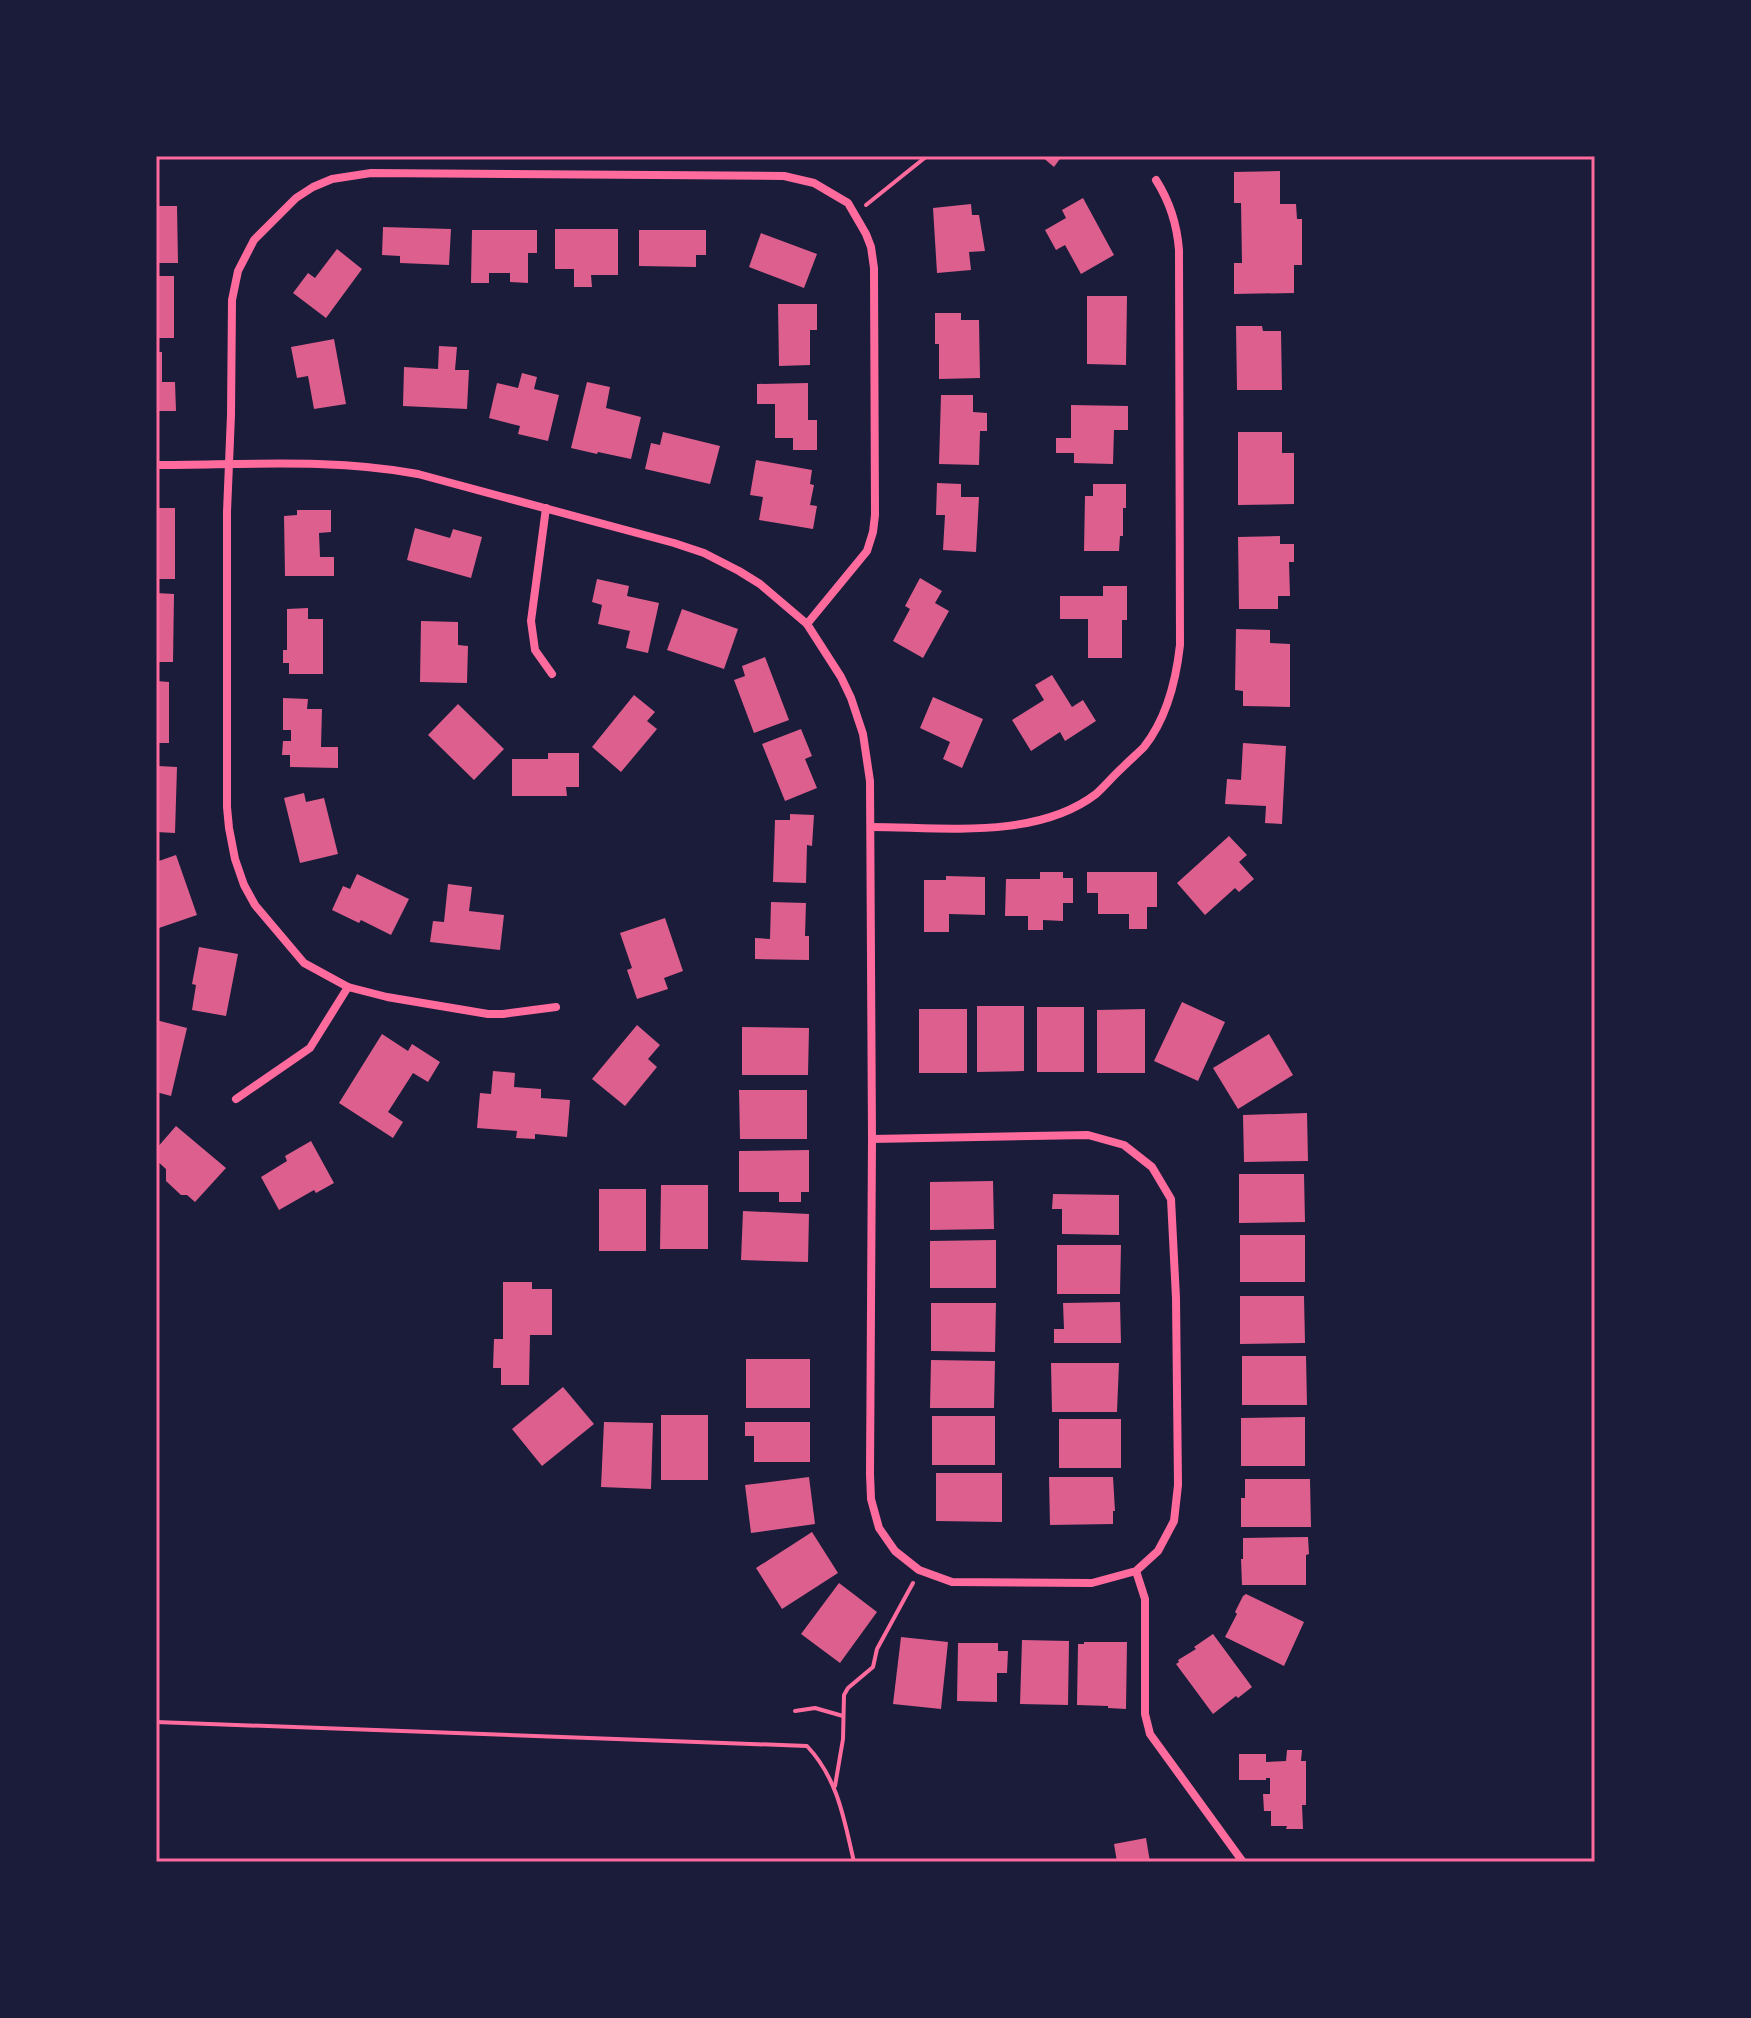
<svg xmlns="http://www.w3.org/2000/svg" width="1751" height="2018" viewBox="0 0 1751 2018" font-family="'Space Grotesk',sans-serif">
  <rect width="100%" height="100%" fill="#1b1b3a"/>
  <g fill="#dd5f8e">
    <polygon points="1041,156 1062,156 1054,167"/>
    <polygon points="1280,171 1280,204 1296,204 1297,219 1302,219 1302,265 1294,265 1294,293 1234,294 1234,263 1242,263 1241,203 1234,203 1234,172"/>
    <polygon points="1083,198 1114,255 1081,274 1065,245 1056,250 1045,230 1066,218 1062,210"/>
    <polygon points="971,204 972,215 979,215 985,251 969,252 971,270 937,273 933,208"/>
    <polygon points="156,206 177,206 178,263 156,263"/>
    <polygon points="383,227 451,229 449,265 400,263 400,256 382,255"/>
    <polygon points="555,229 618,229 618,275 591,275 592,287 574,287 574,269 555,269"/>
    <polygon points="472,230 537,230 537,253 528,253 528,283 510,282 510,273 489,273 489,283 471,283"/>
    <polygon points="639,230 706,230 706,255 696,255 696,267 639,266"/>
    <polygon points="761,233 817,254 804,288 749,267"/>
    <polygon points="337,249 362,269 326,318 293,293 308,273 315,278"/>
    <rect x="156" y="276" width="18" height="62"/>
    <polygon points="1087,296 1127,296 1126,365 1087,364"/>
    <polygon points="778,304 817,304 817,330 810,330 810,365 779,366"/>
    <polygon points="935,313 961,313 961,320 979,320 980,378 939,379 939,344 935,344"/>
    <polygon points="1236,326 1262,326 1263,331 1281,331 1282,390 1237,390"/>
    <polygon points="334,339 346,404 314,409 308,376 297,378 291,347"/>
    <polygon points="439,346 457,347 455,370 469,370 467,409 403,406 404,367 438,369"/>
    <polygon points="156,352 162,352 162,382 175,382 176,411 156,411"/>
    <polygon points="522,373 537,377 534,389 559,395 548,441 518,434 520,426 489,418 497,383 518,388"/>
    <polygon points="587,382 610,387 606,408 641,417 631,459 598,452 597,454 571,448"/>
    <polygon points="808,383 808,420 817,420 817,450 793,450 793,438 775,438 775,404 757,404 757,384"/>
    <polygon points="941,395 973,395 973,412 987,413 987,431 980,431 979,465 939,464"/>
    <polygon points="1071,405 1128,406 1128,430 1114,430 1113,464 1074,463 1074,453 1056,453 1056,438 1071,438"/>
    <polygon points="663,432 720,446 710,484 645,469 651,443 660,445"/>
    <polygon points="1238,432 1282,432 1282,453 1294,453 1294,504 1238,505"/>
    <polygon points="756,460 812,470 810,484 814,485 810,505 817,506 813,529 759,520 763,497 750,495"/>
    <polygon points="937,483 961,484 961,497 979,497 976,552 943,550 945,515 936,515"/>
    <polygon points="1093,484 1126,484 1126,508 1123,508 1123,536 1120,536 1119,551 1084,551 1085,496 1093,496"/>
    <rect x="156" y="508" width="19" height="71"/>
    <polygon points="297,510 331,510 331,532 319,533 320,557 334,557 334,576 285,576 284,516 297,515"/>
    <polygon points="415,528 450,538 453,529 482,537 471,578 407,560"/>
    <polygon points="1280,536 1280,544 1294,544 1294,562 1289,562 1290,596 1278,596 1278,609 1239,609 1238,537"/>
    <polygon points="920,578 942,591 935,603 949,611 923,658 893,641 910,609 905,606"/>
    <polygon points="597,579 629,586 627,596 659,603 648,653 626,648 630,631 598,624 602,605 592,602"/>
    <polygon points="1103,586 1127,586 1127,620 1122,620 1122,658 1088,658 1088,619 1060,619 1060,596 1103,596"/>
    <polygon points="156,593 174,594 173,662 156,662"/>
    <polygon points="308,608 308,619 323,619 323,674 289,674 289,663 283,663 283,650 287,650 287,609"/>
    <polygon points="682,609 738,629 724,669 667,650"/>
    <polygon points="421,621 458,622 458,645 468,646 467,683 420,682"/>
    <polygon points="1236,629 1270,630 1270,643 1290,644 1290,707 1243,706 1243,691 1235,690"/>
    <polygon points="765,657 789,720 754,733 734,680 745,676 742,666"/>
    <polygon points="1052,675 1072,707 1083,700 1096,721 1065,741 1060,732 1031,751 1012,720 1044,700 1035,685"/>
    <polygon points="156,681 169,682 169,743 156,743"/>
    <polygon points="634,695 655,712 647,721 657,729 621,772 592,747"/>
    <polygon points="933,697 983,719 962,768 943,759 950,742 920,728"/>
    <polygon points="283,698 308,699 307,709 322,709 321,747 338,747 338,768 290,767 290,755 282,755 283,741 291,741 291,730 283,730"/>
    <polygon points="458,704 504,749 474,780 428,735"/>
    <polygon points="801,729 812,756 805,759 817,788 785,801 762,744"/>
    <polygon points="1243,743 1286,746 1282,824 1265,823 1266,806 1225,804 1227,779 1241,780"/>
    <polygon points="548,753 579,753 579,787 566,787 567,796 512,796 512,759 548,759"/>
    <polygon points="158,766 177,767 175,833 156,832 156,773 158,773"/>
    <polygon points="304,793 306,802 324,798 338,854 300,863 284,798"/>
    <polygon points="790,814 814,815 812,846 807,845 806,883 773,882 775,820 790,820"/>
    <polygon points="1229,836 1247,855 1239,862 1254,879 1239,892 1235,888 1205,915 1177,883"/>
    <polygon points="176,855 197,915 156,929 156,862"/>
    <polygon points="1040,872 1063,872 1063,878 1073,878 1073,903 1063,903 1063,921 1043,920 1043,930 1028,930 1028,916 1005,916 1006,879 1040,879"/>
    <polygon points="1087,872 1157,872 1157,907 1147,907 1147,929 1129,929 1129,914 1098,914 1098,893 1087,893"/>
    <polygon points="357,874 409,899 391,935 361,920 359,923 332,910 343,886 350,889"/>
    <polygon points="946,876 985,877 985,915 949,914 949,932 924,932 924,880 946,880"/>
    <polygon points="448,884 472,887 469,911 504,915 500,950 430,942 433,921 444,922"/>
    <polygon points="771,902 806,903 805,936 809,936 809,960 755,959 755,938 770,939"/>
    <polygon points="665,918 683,971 664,978 668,989 637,999 627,970 632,968 620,933"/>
    <polygon points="199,947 238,954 226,1016 192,1010 196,985 192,984"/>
    <polygon points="1182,1002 1225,1022 1198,1081 1154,1061"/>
    <polygon points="977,1006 1024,1006 1024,1071 977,1072"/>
    <rect x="1037" y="1007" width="47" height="65"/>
    <rect x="919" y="1009" width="48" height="64"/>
    <polygon points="1145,1009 1145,1073 1097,1073 1097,1010"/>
    <polygon points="156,1020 187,1028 171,1096 156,1092"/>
    <polygon points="637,1025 660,1045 648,1059 657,1067 625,1106 592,1079"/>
    <polygon points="742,1027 809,1028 808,1075 742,1075"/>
    <polygon points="382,1034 408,1051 412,1044 440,1062 428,1082 413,1073 388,1112 403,1122 393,1138 339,1103"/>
    <polygon points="1269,1034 1293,1075 1238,1109 1213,1068"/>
    <polygon points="493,1071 515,1073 514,1087 541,1089 541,1098 570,1100 567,1137 535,1134 535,1139 516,1138 517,1131 477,1128 480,1093 491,1094"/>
    <polygon points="739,1090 807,1090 807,1139 740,1139"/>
    <polygon points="1307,1113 1308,1161 1244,1162 1243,1115"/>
    <polygon points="176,1126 226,1168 195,1202 187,1195 181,1195 166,1181 166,1169 156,1160 156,1149"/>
    <polygon points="311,1141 334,1183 316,1193 314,1190 279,1210 261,1177 287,1161 285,1156"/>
    <polygon points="809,1150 809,1192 801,1192 801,1202 779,1202 779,1192 739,1192 739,1151"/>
    <polygon points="1239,1174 1304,1174 1305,1222 1239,1223"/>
    <polygon points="993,1181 994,1229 930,1230 930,1182"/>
    <polygon points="661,1185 708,1185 708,1249 660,1249"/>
    <rect x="599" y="1189" width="47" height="62"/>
    <polygon points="1053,1194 1119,1195 1119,1235 1062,1234 1062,1209 1052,1209"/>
    <polygon points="743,1211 809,1214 808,1262 741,1260"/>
    <rect x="1240" y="1235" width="65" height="47"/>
    <polygon points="996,1240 996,1288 930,1288 930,1241"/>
    <polygon points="1057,1245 1121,1245 1120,1294 1057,1294"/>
    <polygon points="503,1282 532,1282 532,1289 552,1289 552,1335 530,1335 529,1385 501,1385 501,1368 493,1368 494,1339 503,1339"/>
    <polygon points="1240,1296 1304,1296 1305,1343 1240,1344"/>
    <polygon points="1120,1302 1121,1343 1054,1343 1054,1329 1064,1329 1063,1303"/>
    <polygon points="931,1303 996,1303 995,1352 931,1351"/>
    <polygon points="1242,1356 1306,1356 1307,1405 1242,1405"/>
    <rect x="746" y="1359" width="64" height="49"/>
    <polygon points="931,1360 995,1361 994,1408 930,1408"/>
    <polygon points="1051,1363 1119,1363 1117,1412 1052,1412"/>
    <polygon points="563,1387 594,1424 542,1466 512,1429"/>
    <rect x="661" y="1415" width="47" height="65"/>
    <rect x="932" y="1416" width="63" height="49"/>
    <polygon points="1305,1417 1305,1466 1241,1466 1241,1418"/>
    <rect x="1059" y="1419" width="62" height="49"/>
    <polygon points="604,1422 653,1423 651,1489 601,1487"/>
    <polygon points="745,1422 810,1422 810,1462 754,1462 754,1436 745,1436"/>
    <polygon points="936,1473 1002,1473 1002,1522 936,1521"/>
    <polygon points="809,1477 815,1524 751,1533 745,1485"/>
    <polygon points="1049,1477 1113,1477 1115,1511 1113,1511 1113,1524 1050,1525"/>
    <polygon points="1245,1479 1310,1479 1311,1527 1241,1527 1241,1498 1245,1498"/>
    <polygon points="812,1532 838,1573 782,1609 756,1568"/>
    <polygon points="1308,1537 1309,1554 1306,1555 1306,1585 1242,1585 1241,1559 1243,1559 1243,1538"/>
    <polygon points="839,1583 877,1612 840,1663 801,1634"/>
    <polygon points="1246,1594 1304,1622 1284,1666 1225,1637 1237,1614 1235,1612 1243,1596"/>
    <polygon points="1213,1634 1252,1687 1238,1698 1236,1696 1213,1714 1176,1664 1179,1662 1178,1660 1196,1649 1194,1647"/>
    <polygon points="901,1637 948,1642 941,1709 893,1704"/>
    <polygon points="1022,1640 1069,1641 1068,1705 1020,1704"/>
    <polygon points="1084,1642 1127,1642 1126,1709 1108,1708 1108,1706 1077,1705 1078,1644 1084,1644"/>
    <polygon points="958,1643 998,1643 998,1651 1008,1651 1007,1673 997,1673 997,1702 957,1701"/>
    <polygon points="1287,1750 1302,1750 1301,1761 1306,1761 1306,1805 1302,1805 1303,1829 1286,1829 1287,1826 1271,1826 1271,1811 1264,1811 1263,1794 1270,1794 1270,1778 1266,1778 1266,1780 1239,1780 1239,1754 1266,1754 1266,1762 1286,1761"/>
    <polygon points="1146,1838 1150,1862 1117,1862 1114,1844"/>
  </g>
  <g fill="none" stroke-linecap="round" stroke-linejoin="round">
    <g stroke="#ff6b9d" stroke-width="4">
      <polyline points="866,205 927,156"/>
      <polyline points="795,1711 815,1708 843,1716"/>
      <path d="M156,1722L807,1746C838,1779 844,1819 854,1862"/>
      <polyline points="835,1786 843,1739 844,1695 848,1688 873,1667 877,1649 913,1583"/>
    </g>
    <g stroke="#ff6b9d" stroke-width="8">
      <path d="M156,465C243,465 332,458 418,474L674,543L704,553L739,571L760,584L807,624L841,677L851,698L863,734L870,781L872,1139L1088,1135L1124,1145L1152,1167L1171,1199L1176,1298L1178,1485L1174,1521L1158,1551L1136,1571L1092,1583L952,1582L919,1570L895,1551L879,1528L871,1499L870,1474L872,1139"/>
      <polyline points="546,508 531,621 535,650 552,674"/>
      <path d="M871,827C942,827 1036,840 1096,794C1105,786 1113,776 1122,768C1129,761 1137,754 1144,747C1167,718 1176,681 1180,645L1179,250C1177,224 1170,202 1156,180"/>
      <polyline points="556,1007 503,1014 488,1014 387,997 348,987 304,963 255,905 244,885 235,859 229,828 227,807 227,512 231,415 232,300 238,271 254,240 296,198 313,187 332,179 371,173 784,176 814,183 848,203 866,234 871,247 874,268 875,515 873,532 867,551 807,624"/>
      <polyline points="236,1099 310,1048 348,987"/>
      <polyline points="1136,1571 1145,1599 1145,1714 1150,1734 1243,1862"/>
    </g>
  </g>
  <rect width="1751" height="2018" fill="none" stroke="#1b1b3a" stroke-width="316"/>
  <rect x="158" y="158" width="1435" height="1702" fill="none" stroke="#ff6b9d" stroke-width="3"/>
</svg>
